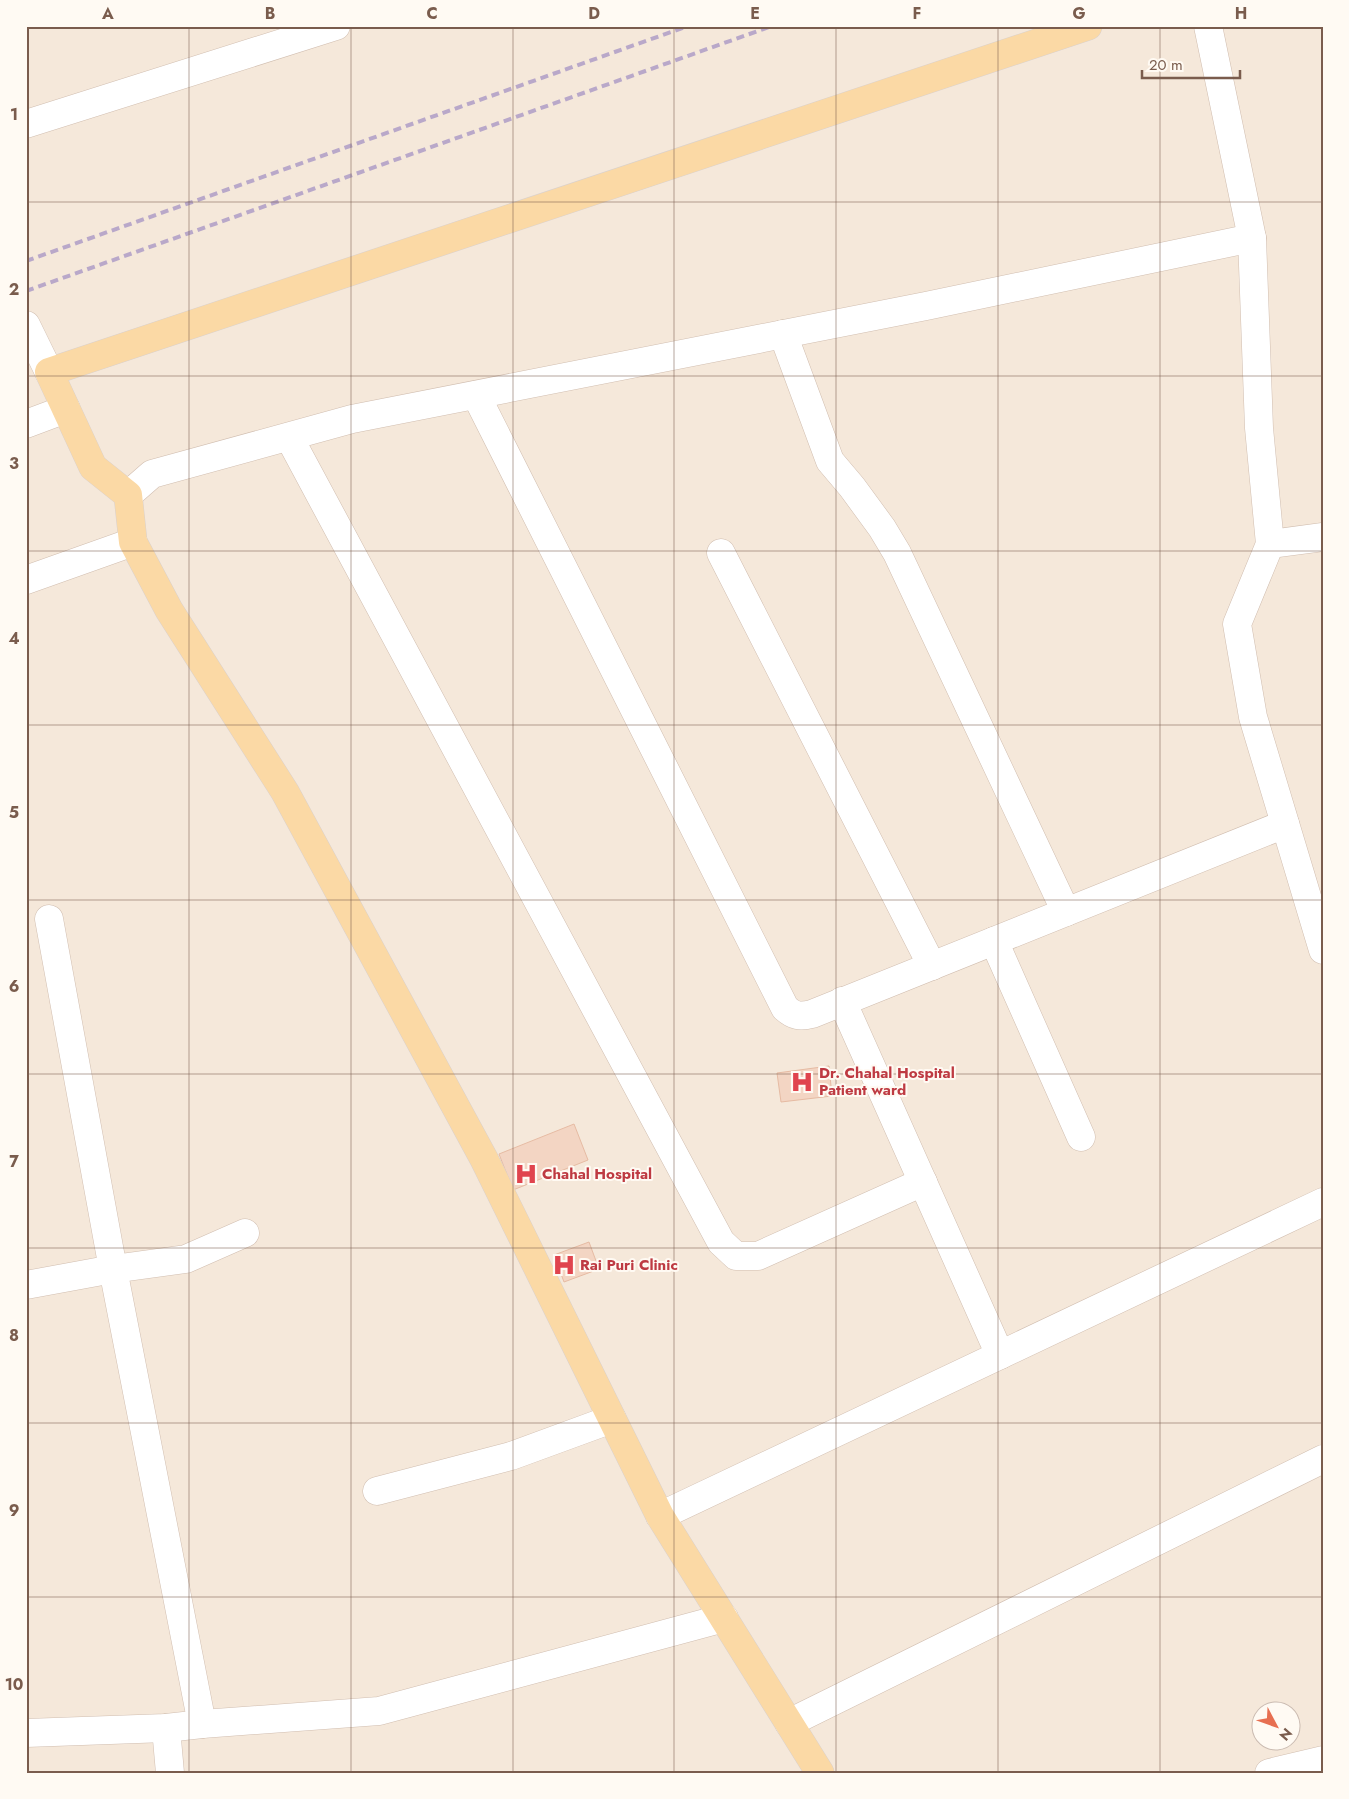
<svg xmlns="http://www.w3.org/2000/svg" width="1349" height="1799" viewBox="0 0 1349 1799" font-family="Jost,sans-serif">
  <rect width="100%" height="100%" fill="#fdf6ec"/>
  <path fill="#f5e8da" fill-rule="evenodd" d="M26,26H1323V1773H26ZM1262,1712H1292V1742H1262Z"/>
  <g fill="#f3d5c3" stroke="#e6bba3">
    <polygon points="829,1066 832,1096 781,1102 777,1073"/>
    <polygon points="574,1124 588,1160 513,1190 499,1154"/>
    <polygon points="589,1242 599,1269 564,1282 554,1255"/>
  </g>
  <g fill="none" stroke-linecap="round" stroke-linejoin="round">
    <defs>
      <g id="minor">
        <polyline points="1208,26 1252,238 1259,428 1270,544 1237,624 1253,717 1323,950"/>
        <polyline points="26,124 336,26"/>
        <polyline points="26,325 49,372"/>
        <polyline points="783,334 830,461 852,487 882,528 897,553 1066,912"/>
        <path d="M476,395L785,1008C794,1016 800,1017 812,1014L1285,824"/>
        <polyline points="26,424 66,409"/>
        <polyline points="289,437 721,1242 736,1256 758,1256 923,1182"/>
        <polyline points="128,495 152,474 352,419 926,306 1252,238"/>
        <polyline points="1270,544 1323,537"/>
        <polyline points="721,553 932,966"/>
        <polyline points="26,580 133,542"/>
        <polyline points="49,919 113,1269 202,1724"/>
        <polyline points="994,941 1081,1137"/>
        <polyline points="842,1001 1000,1355"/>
        <polyline points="26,1285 113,1269 186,1259 245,1233"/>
        <polyline points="377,1491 511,1456 612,1419"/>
        <polyline points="660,1516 1323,1202"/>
        <polyline points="789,1723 1323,1459"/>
        <polyline points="166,1728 170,1773"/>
        <polyline points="26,1733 166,1728 202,1724 379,1711 724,1618"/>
        <polyline points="1269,1773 1323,1760"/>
      </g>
      <polyline id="major" points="820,1773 660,1516 484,1159 285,792 169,610 133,542 128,495 93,467 49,372 1088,26"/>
    </defs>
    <use href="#minor" stroke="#d1beb0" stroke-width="29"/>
    <use href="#major" stroke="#dad1cd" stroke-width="29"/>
    <use href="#minor" stroke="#fff" stroke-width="28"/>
    <use href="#major" stroke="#fbd9a5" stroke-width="28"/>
    <g stroke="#b9a8c9" stroke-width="4" stroke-dasharray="8 5" stroke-linecap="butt">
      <polyline points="26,261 688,26"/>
      <polyline points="26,291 772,26"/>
    </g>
  </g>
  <path fill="none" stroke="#7a5c4d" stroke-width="1" stroke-opacity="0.55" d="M189,26V1773M351,26V1773M513,26V1773M674,26V1773M836,26V1773M998,26V1773M1160,26V1773M26,202H1323M26,376H1323M26,551H1323M26,725H1323M26,900H1323M26,1074H1323M26,1248H1323M26,1423H1323M26,1597H1323"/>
  <defs>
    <symbol id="hospital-bare" viewBox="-9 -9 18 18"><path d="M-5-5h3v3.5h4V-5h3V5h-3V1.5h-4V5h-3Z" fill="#e0444e" stroke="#fffaf3" stroke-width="2.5" paint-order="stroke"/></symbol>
  </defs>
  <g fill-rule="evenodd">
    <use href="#hospital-bare" x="786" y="1066" width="32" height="32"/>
    <use href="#hospital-bare" x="510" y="1158" width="32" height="32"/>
    <use href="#hospital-bare" x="548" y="1249" width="32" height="32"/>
  </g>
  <g text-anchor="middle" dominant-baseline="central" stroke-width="4" stroke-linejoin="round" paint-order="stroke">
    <g font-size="15" font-weight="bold" fill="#be3a42" stroke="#fffaf3" text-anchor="start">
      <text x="819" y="1073">Dr. Chahal Hospital<tspan x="819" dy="17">Patient ward</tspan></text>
      <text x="542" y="1174">Chahal Hospital</text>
      <text x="580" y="1265">Rai Puri Clinic</text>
    </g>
  </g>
  <rect width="1349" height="1799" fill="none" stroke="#fffaf3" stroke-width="55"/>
  <g transform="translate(1276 1726) rotate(131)"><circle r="24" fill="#fffaf3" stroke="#cabbb1"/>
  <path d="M0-4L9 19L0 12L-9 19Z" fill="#e76f51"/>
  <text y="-8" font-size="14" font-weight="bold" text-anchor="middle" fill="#7a5c4d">N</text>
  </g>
  <path d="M1142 70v8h98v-8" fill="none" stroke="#7a5c4d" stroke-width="2.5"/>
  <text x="1149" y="70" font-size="15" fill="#7a5c4d" stroke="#fffaf3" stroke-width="4" paint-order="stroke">20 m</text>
  <rect x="28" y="28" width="1294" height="1744" fill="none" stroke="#7a5c4d" stroke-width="2"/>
  <g font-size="16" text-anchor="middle" font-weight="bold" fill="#7a5c4d">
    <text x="108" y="19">A</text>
    <text x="270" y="19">B</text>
    <text x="432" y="19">C</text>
    <text x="594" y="19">D</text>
    <text x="755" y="19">E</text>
    <text x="917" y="19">F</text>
    <text x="1079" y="19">G</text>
    <text x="1241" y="19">H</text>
    <text x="14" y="120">1</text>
    <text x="14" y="295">2</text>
    <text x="14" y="469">3</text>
    <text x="14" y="644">4</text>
    <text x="14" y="818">5</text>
    <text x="14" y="992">6</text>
    <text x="14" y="1167">7</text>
    <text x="14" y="1341">8</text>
    <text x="14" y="1516">9</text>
    <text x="14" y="1690">10</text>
  </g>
</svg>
